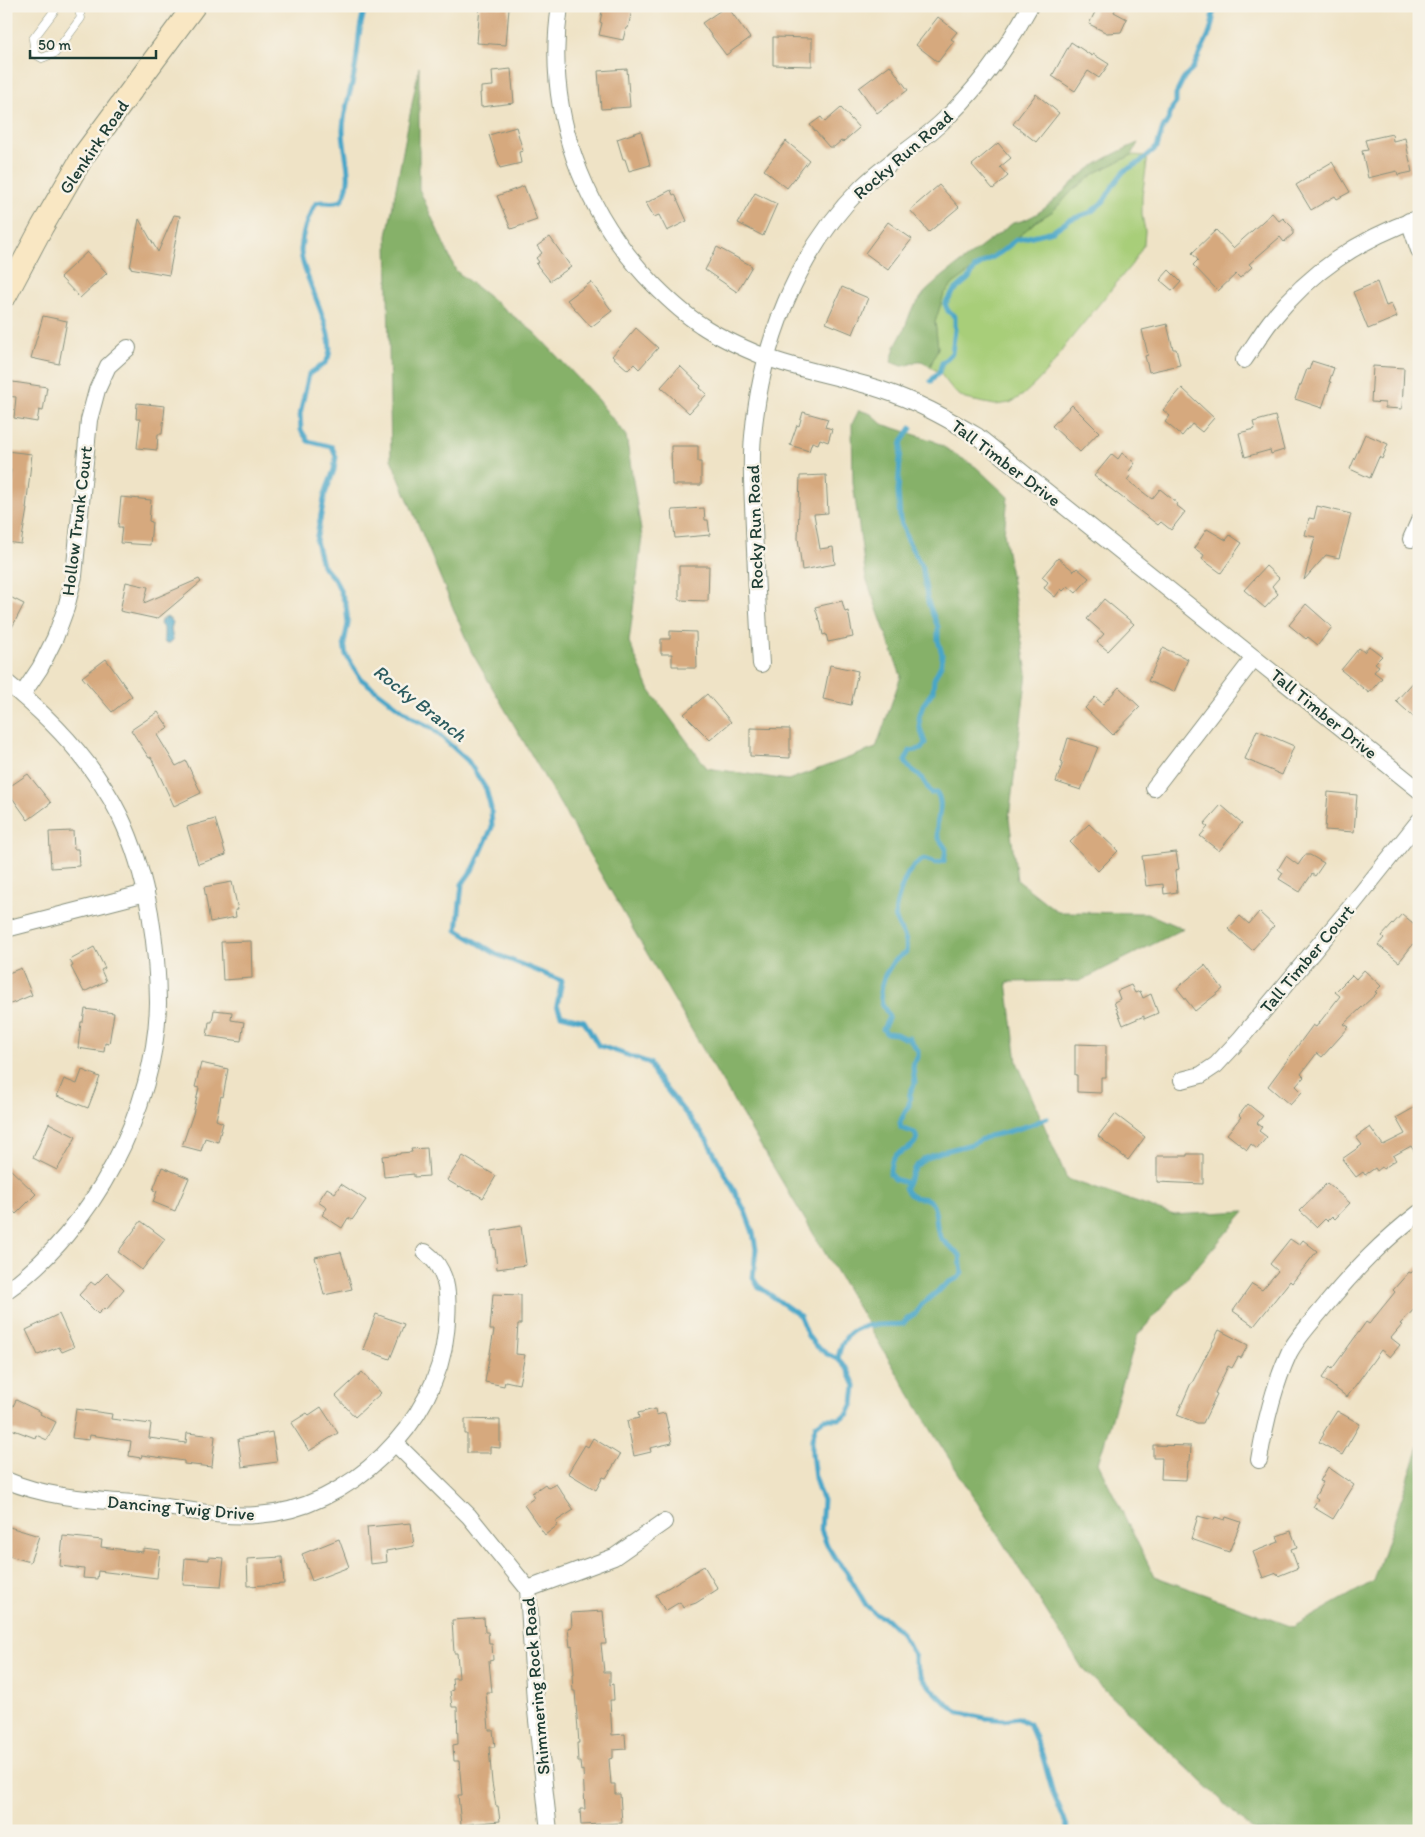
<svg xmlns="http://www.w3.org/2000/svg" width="1425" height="1837" viewBox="0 0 1425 1837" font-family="Itim,sans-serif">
  <rect width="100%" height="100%" fill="#f7f3e8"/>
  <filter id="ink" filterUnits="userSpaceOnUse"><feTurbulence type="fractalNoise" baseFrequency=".02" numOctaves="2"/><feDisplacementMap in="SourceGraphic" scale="10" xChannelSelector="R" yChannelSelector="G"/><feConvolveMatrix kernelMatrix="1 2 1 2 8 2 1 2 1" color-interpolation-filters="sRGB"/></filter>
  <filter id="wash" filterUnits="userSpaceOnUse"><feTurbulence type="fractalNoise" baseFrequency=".0096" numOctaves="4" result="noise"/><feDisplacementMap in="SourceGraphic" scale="20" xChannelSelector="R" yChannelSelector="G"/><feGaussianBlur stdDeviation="1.12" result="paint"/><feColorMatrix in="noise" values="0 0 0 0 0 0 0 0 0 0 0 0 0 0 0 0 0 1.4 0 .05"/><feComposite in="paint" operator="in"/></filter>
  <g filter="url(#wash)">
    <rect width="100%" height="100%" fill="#efe3c6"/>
    <polygon fill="#a8ce79" stroke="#648656" points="1132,155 1148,156 1142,196 1142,215 1145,231 1144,244 1132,264 1064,347 1054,363 1037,382 1023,395 1010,403 995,405 965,399 955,392 939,372 930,367 938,348 935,322 944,294 954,283 991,257 1001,252 1035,222 1053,211 1074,189 1097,172"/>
    <g fill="#86b169" stroke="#52774e">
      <polygon points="419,67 419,189 456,271 535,333 593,394 626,436 642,537 629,642 650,691 707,768 788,780 876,748 901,676 866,578 853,483 852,424 859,410 871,414 882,424 934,441 976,467 1008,497 1004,533 1027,673 1009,818 1017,880 1058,912 1147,913 1183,929 1080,981 1007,982 1017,1062 1067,1179 1174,1215 1245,1211 1137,1336 1098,1463 1154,1576 1293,1627 1374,1581 1419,1447 1419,1831 1254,1831 1083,1669 933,1433 708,1058 471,651 391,459 387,236"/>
      <path d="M1138,143L1132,155L1097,172L1074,189L1053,211L1035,222L1001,252L991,257L954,283L944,294L935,322L938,348L930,367C916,355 917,364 903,366C900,366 894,363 891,362L895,347L904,330L911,311L925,292L943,276L1013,223C1043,218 1061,191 1084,173C1100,160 1120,151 1138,143Z"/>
    </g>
    <polygon fill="#49a6c8" stroke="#34727e" points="167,617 173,622 171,629 173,640 170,643 165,643 164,641 164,629 160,624 161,620"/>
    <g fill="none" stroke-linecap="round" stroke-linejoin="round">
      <g stroke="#49a6c8" stroke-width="5">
        <path d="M366,6C357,28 359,51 354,74C351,93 343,111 343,130C343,155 356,179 341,201C331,205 326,200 316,203C308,216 302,234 301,250C301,277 344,343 325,363C321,367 314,370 309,374L300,414L301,430L308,441L332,447L336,457L334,470L325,494L316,541L322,565L336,581L346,605L348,624L344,643L346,655L361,679L414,719L432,728L468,761L486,789L491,808L492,827L475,866L462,884L457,930L498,955L562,981L557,1005L561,1015L584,1021L598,1045L650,1063L655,1075L707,1140L745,1211L753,1233L756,1249L753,1278L758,1286L800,1316L808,1336L815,1345L827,1354L838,1359L848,1370L855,1386L853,1403L848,1414L839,1419H824L816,1425L812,1439V1453L815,1478L818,1489L823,1500L821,1530L827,1545L835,1558L846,1571L866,1605L877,1615L887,1619L901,1633L915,1656V1663L921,1676L930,1687L947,1704L961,1713L985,1718L1004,1720L1018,1718L1029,1724L1042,1754L1053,1793L1069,1831"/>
        <polyline points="931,381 939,372 942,363 952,353 955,329 955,317 948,311 945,304 954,291 969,278 975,268 1001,252 1016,240 1053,231 1069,220 1091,212 1104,201 1114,184 1124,171 1140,162 1157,147 1162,130 1168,120 1172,108 1176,103 1176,94 1185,76 1192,70 1210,32 1213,19 1212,17 1216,6"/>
        <polyline points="907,1183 915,1167 924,1159 941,1152 972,1144 989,1136 1007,1132 1030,1125 1047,1118"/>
        <path d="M838,1359C844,1319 873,1326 903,1324L907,1319L916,1313L921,1305L949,1282L958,1278L962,1273L960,1255C954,1249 944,1244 940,1236C934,1226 939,1212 931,1202C925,1194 913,1204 905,1188L907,1183L894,1179L890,1174C890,1145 908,1157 917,1139L915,1133L901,1128L900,1122L909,1105L910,1093L915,1083L913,1068L914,1062L918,1057V1051L909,1038H904L896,1034L886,1033L883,1029L889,1017L882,1003L880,992L885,975L893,962L906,952C908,933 900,934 896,919C893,908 904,877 912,868C915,864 920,861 924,859L936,863L944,861L946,849C944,845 939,840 938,836C933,820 946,808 937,793H931C927,786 924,780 919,775C913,770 908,768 905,761L910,751L921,749L925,743L920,728L919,717L923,705L933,691L934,679L941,665L942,654L938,640V627L928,602L922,567L908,541L900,519L898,492L900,459L902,441L911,428"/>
      </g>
    </g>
    <g id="blocks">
      <g fill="#d6a97e">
        <polygon points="480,6 509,8 506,45 477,43"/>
        <polygon points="603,6 633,6 628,28 626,28 623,40 599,35 602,23 600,22"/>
        <polygon points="727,6 750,38 726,55 702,23"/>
        <polygon points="1098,6 1117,6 1114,12 1127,19 1121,32 1107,33 1089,24"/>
        <polygon points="938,17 957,32 951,39 954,41 938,62 916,45"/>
        <polygon points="773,37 812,38 812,66 773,65"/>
        <polygon points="1071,42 1092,56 1093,54 1109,64 1099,78 1088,71 1075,91 1052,76"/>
        <polygon points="890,65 908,90 877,113 859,88"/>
        <polygon points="511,69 514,103 481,107 480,93 481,93 481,87 493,86 492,71"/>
        <polygon points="627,69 630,107 601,109 598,71"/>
        <polygon points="1036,94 1059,113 1036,142 1013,124"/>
        <polygon points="841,108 859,128 843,142 841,141 834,147 829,147 810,125 821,117 825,122"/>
        <polygon points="516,127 523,151 519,152 521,163 500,168 489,135"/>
        <polygon points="641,131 650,165 629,171 625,159 623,159 617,139"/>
        <polygon points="1392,134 1393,141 1405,138 1412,172 1398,175 1397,171 1368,178 1362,151 1368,150 1365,140"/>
        <polygon points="786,141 809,160 787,188 764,170"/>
        <polygon points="998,143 1011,158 1000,167 1008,176 993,189 972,165"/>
        <polygon points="1332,162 1350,192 1337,199 1335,196 1311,210 1296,185 1309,177 1308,176"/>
        <polygon points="939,185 959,207 929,232 910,210"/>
        <polygon points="524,186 537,220 511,229 497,196"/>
        <polygon points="671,190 673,195 675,194 687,221 667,231 659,215 654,217 646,203"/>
        <polygon points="755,193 777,204 763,236 738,223"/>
        <polygon points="1272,213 1279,221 1283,218 1293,228 1293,234 1284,242 1280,237 1249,264 1252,267 1240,278 1236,274 1218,291 1193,265 1198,260 1192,253 1216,230 1233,248"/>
        <polygon points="174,215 180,216 169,275 130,268 139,219 158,252"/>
        <polygon points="888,222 912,239 888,270 865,253"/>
        <polygon points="550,237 571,267 550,281 536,264 539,262 536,258 542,253 537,246"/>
        <polygon points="717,247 752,266 737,292 705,270"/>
        <polygon points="87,252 107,273 80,298 60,277"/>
        <polygon points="1169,270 1181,282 1173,291 1160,280"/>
        <polygon points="591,282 612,311 591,327 567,300"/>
        <polygon points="1377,282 1386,306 1391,304 1397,317 1368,329 1353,292"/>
        <polygon points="842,287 868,298 853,334 826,323"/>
        <polygon points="43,316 67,321 59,364 31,358"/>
        <polygon points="1167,324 1173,349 1176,349 1180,365 1149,372 1145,356 1148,355 1142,330"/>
        <polygon points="636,328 658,348 639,369 634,364 628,370 612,356"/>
        <polygon points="1312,361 1334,368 1329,382 1331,382 1322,408 1295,399 1300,385 1301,385 1307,369 1309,370"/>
        <polygon points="680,366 701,386 700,388 707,394 689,413 661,387"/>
        <polygon points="1373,366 1404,368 1402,409 1385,408 1385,403 1371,402"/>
        <polygon points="6,381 47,387 43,411 39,410 37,422 14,418 16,397 6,396"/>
        <polygon points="1182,388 1214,418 1202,432 1192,424 1182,436 1165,422 1170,416 1163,410"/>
        <polygon points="137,403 165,406 162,434 158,434 157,450 137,448 140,419 136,419"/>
        <polygon points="1072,405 1099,432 1080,452 1052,426"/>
        <polygon points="803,412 828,419 825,427 832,429 828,442 820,439 818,444 812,442 809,451 790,445 797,425 799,426"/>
        <polygon points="1275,416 1284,450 1271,454 1270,450 1245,457 1239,433 1255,429 1253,422"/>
        <polygon points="1365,434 1388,444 1382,459 1379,457 1370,478 1350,469"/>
        <polygon points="671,446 698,446 698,462 701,462 701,485 672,485"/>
        <polygon points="6,451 32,454 26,509 27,509 21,544 6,542 6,507 11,470 6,470"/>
        <polygon points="1122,453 1135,463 1129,471 1132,474 1127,480 1152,499 1160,489 1177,503 1176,505 1185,512 1171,530 1161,522 1158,525 1094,476 1112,454 1118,459"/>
        <polygon points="826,475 828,513 814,514 820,549 833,547 835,564 802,570 798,538 800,476"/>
        <polygon points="121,497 151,500 149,521 152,522 150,545 120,543 122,527 118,527"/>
        <polygon points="1317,506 1351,514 1339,558 1326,555 1304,580 1315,537 1305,535 1309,518 1314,519"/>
        <polygon points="704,508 705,520 708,520 710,535 675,538 672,510"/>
        <polygon points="1207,529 1226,540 1230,535 1242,543 1221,573 1202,559 1204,555 1194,548"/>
        <polygon points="1058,558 1074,571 1077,568 1089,578 1076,593 1068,586 1063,591 1061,589 1055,597 1044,588 1048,582 1042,577"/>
        <polygon points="679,566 709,566 708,601 679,600"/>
        <polygon points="1266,566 1279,578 1272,586 1278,594 1265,608 1244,590"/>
        <polygon points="199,579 201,582 157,619 120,611 126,582 148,587 144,603"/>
        <polygon points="6,595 24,604 6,639"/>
        <polygon points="1104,599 1134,624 1108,651 1097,642 1104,634 1087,619"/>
        <polygon points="842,601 845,612 848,611 853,637 828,642 826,634 823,635 820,620 819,620 815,607"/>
        <polygon points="1306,604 1332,627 1318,645 1308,637 1306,639 1289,625"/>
        <polygon points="670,631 696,632 697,668 679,668 679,666 672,666 672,654 661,654 661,639 670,639"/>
        <polygon points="1369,646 1382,656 1375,663 1379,666 1374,672 1382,678 1369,693 1341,670 1359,648 1364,652"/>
        <polygon points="1163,648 1188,659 1174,692 1148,681"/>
        <polygon points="106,659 132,696 112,712 82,677"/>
        <polygon points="830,665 858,671 851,705 823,699"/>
        <polygon points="1419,676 1419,722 1396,701"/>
        <polygon points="1119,687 1140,707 1113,735 1085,708 1095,697 1103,704"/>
        <polygon points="707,694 731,722 710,740 684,714"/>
        <polygon points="158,712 169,728 157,735 176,766 186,761 201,793 174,806 151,757 149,758 131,730"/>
        <polygon points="750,728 790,729 790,758 750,756"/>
        <polygon points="1257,730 1294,746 1282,775 1245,759"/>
        <polygon points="1068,738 1098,747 1081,790 1056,782 1063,762 1061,761"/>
        <polygon points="28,774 51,803 28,820 6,789"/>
        <polygon points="1328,792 1357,795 1354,832 1325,830"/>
        <polygon points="1221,805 1242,823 1219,851 1200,836 1208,827 1204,824"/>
        <polygon points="215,819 226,855 198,864 187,827"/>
        <polygon points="1089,824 1118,851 1098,871 1070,842"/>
        <polygon points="73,831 74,849 78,849 79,866 51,868 49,832"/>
        <polygon points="1176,852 1179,869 1175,870 1177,892 1164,894 1163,884 1146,886 1142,856"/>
        <polygon points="1305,855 1310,855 1324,863 1315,876 1312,874 1300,892 1279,879 1283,873 1278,869 1286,856 1298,865"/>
        <polygon points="232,882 238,910 235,910 236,917 210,922 204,887"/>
        <polygon points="1259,912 1274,926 1252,950 1228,929 1240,916 1249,924"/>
        <polygon points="1402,914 1419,928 1419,937 1399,962 1378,945 1384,938 1382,936"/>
        <polygon points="251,941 252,978 223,980 221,942"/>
        <polygon points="94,947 105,968 101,970 106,981 84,992 71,967 73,966 70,960"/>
        <polygon points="1205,965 1223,989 1195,1011 1177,988"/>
        <polygon points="21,968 32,995 6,1006 6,974"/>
        <polygon points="1364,970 1381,986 1375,992 1377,993 1344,1024 1349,1027 1322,1057 1317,1053 1301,1074 1304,1077 1296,1086 1302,1092 1290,1105 1268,1086 1313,1025 1316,1027 1340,996 1335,992 1352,975 1356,979"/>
        <polygon points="1131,985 1135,993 1140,991 1143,998 1151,994 1158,1013 1144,1019 1144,1016 1123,1025 1114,1002 1120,999 1117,991"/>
        <polygon points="85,1009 114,1013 109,1044 105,1043 104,1052 78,1048 81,1022 83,1022"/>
        <polygon points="214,1010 232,1012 231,1020 244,1022 241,1041 207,1036 209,1022 212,1022"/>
        <polygon points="1075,1044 1106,1045 1106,1077 1101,1077 1101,1093 1077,1092 1077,1075 1075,1075"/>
        <polygon points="201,1063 228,1069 223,1097 221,1096 216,1120 223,1123 218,1142 205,1138 201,1151 182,1146 193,1114 199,1088 195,1087"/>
        <polygon points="82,1070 100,1077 88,1108 57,1096 64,1079 77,1084"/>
        <polygon points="1248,1104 1263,1116 1257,1123 1262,1127 1259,1131 1267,1137 1257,1149 1251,1144 1247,1150 1227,1134 1241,1117 1239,1115"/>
        <polygon points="1419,1105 1419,1159 1411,1146 1393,1156 1396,1160 1383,1169 1382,1167 1377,1171 1375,1168 1365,1175 1363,1172 1356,1177 1342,1159 1362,1145 1356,1137 1370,1127 1383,1145 1405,1134 1396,1118"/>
        <polygon points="1115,1114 1145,1137 1128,1160 1098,1136"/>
        <polygon points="49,1123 76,1137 57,1170 33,1158"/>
        <polygon points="427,1148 429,1176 414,1177 414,1174 384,1177 382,1156 400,1154 400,1153 412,1152 411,1149"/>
        <polygon points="1187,1154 1203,1154 1203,1184 1157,1182 1157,1156 1187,1156"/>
        <polygon points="463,1156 496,1176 483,1198 469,1190 468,1191 460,1186 459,1187 447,1180"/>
        <polygon points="6,1165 36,1194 16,1214 6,1204"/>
        <polygon points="162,1167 189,1178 175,1211 153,1202 157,1191 153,1190"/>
        <polygon points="1327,1183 1350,1203 1335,1219 1332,1216 1327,1221 1325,1219 1317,1227 1300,1211"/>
        <polygon points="341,1184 366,1200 352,1220 348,1218 342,1228 322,1215 327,1208 318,1202 327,1188 335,1193"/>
        <polygon points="141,1221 165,1239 142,1270 118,1252"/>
        <polygon points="521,1226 526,1265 497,1269 495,1247 494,1248 492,1231"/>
        <polygon points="1290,1239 1299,1245 1303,1240 1317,1251 1292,1283 1290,1281 1254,1326 1233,1311 1252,1284 1262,1290 1278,1271 1270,1264"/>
        <polygon points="341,1252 352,1289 324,1295 315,1257"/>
        <polygon points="1419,1266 1419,1304 1400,1324 1402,1325 1391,1338 1400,1345 1390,1357 1381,1350 1347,1397 1322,1378 1330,1367 1332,1369 1366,1322 1369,1324 1395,1292 1393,1290 1409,1272 1411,1273"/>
        <polygon points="107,1273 124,1289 106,1310 104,1308 98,1314 79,1295 91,1282 95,1285"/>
        <polygon points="493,1294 521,1295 521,1324 518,1324 516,1354 525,1355 519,1384 505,1381 504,1386 485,1382 494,1330 490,1330"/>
        <polygon points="59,1314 74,1347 62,1352 59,1347 38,1355 26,1330"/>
        <polygon points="376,1314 404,1324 390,1359 363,1349"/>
        <polygon points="1219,1330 1248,1345 1241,1358 1238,1357 1232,1368 1228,1366 1215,1393 1217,1394 1203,1423 1197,1423 1177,1415 1191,1383 1192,1383"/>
        <polygon points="362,1372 381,1393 355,1417 336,1396"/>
        <polygon points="16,1400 41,1412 40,1414 56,1422 47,1440 36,1435 35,1438 6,1427 6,1421"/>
        <polygon points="321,1407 338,1433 309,1451 291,1423 307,1413 309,1415"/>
        <polygon points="76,1409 112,1414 111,1419 151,1424 149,1438 186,1443 187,1433 215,1436 212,1467 184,1464 184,1461 142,1455 141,1458 129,1456 131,1441 90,1435 89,1440 72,1438"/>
        <polygon points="655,1409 656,1415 665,1413 672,1443 650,1448 651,1452 634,1456 627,1421 639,1418 638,1413"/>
        <polygon points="1337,1411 1360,1424 1342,1455 1319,1442 1324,1434 1323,1433"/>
        <polygon points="465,1419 500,1420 500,1448 490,1447 490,1453 467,1453 467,1434 465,1434"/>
        <polygon points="272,1432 277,1462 242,1467 238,1439"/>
        <polygon points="593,1438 620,1455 606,1478 603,1477 596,1490 568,1473 585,1445 588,1447"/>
        <polygon points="1153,1445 1191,1446 1190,1461 1188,1461 1186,1480 1161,1479 1162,1458 1153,1458"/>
        <polygon points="1328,1467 1354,1485 1333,1519 1313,1507 1318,1499 1315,1497 1323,1482 1320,1481"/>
        <polygon points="545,1484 548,1488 556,1484 574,1510 555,1522 558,1525 545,1535 524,1505 534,1498 532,1493"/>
        <polygon points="1198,1516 1214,1520 1215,1517 1225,1520 1226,1517 1241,1522 1229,1552 1191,1539"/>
        <polygon points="411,1523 414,1546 386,1551 387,1562 370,1564 367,1527"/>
        <polygon points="6,1526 39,1536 30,1562 6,1555"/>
        <polygon points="1291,1531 1297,1547 1291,1549 1298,1568 1278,1576 1277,1573 1263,1578 1253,1552 1279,1542 1277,1536"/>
        <polygon points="63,1536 102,1540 101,1547 143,1552 143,1548 160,1550 157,1578 98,1571 97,1579 83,1578 84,1569 60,1566"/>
        <polygon points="339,1539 349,1567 312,1581 302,1554"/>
        <polygon points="209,1557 224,1558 221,1587 183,1585 185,1558 209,1560"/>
        <polygon points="282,1557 284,1584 248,1586 247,1559"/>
        <polygon points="704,1566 718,1589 696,1603 690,1605 689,1604 683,1608 680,1602 665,1611 656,1595"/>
        <polygon points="603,1611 606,1644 601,1644 604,1672 610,1672 610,1685 613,1684 614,1700 610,1700 612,1735 625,1734 626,1749 613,1750 613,1758 609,1759 611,1784 615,1784 615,1794 620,1794 622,1823 581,1825 580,1809 585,1809 583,1770 581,1771 580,1762 578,1762 577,1743 579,1743 575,1691 573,1691 572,1674 574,1674 572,1646 570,1647 568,1628 572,1627 571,1613"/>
        <polygon points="484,1618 485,1632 488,1632 489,1644 492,1644 493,1660 489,1661 492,1692 486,1692 489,1730 493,1730 495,1747 489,1747 492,1783 496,1806 498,1806 500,1821 461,1825 458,1795 462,1795 459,1761 454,1761 453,1745 458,1744 457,1707 452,1707 450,1691 453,1690 452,1678 459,1678 457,1653 454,1653 452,1620"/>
      </g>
    </g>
  </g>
  <g filter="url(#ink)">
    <use href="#blocks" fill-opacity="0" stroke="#87907d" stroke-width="1"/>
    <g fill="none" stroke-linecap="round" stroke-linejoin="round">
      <defs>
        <polyline id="lane" points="58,6 33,39 35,54 42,58 55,53 81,18 78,6"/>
        <g id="street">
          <path d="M560,6C544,110 582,212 655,286C669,300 684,314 701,325C720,338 743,348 765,357C803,371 844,377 882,390C916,401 946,418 977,436L1419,790"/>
          <polyline points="1409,221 1419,250"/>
          <path d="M1244,360C1253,347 1261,334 1270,322C1311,271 1358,240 1419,218"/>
          <polyline points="1411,539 1419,521"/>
          <path d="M761,664C758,618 756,573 754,528C753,497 750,467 753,436C761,345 796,253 861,188C885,164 916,146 941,123C978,89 1006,50 1030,6"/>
          <path d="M6,682C52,719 94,763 120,816C135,847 144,880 150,913C155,943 158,973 158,1003C156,1109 93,1230 6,1291"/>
          <polyline points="22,695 40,668 55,638 66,608 74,576 89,420 97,390 108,366 128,348"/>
          <polyline points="1154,788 1254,658"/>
          <polyline points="6,929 146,893"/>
          <polyline points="1182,1080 1201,1075 1216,1065 1241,1038 1348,910 1419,821"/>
          <polyline points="395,1443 469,1516 528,1589 535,1702 549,1831"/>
          <path d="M1259,1460C1265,1423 1273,1388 1289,1353C1298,1336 1312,1322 1324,1307C1354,1271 1381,1242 1419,1213"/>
          <path d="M6,1480C49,1499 98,1500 144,1504C181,1508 219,1518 257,1515C348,1510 438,1423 446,1332C449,1303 451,1271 425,1252"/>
          <polyline points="528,1589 614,1557 664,1522"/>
        </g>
        <polyline id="secondary" points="6,295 42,227 83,156 194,6"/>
      </defs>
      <use href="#lane" stroke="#87907d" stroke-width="9"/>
      <use href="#street" stroke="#87907d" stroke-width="18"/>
      <use href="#secondary" stroke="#87907d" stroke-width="24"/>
      <use href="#lane" stroke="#fff" stroke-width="8"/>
      <use href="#street" stroke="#fff" stroke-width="16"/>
      <use href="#secondary" stroke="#f9e7c3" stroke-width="22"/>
    </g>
  </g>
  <g text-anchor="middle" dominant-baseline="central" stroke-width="5" stroke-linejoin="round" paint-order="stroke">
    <g font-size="18" fill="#1f3d34" stroke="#f7f3e8">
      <text transform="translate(94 147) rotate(-56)">Glenkirk Road</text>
      <text transform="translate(903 155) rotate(-41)">Rocky Run Road</text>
      <text transform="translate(1006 463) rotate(37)">Tall Timber Drive</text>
      <text transform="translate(77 521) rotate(-83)">Hollow Trunk Court</text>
      <text transform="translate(755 527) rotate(-92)">Rocky Run Road</text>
      <text transform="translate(1324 714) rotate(39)">Tall Timber Drive</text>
      <text transform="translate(1307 959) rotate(-50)">Tall Timber Court</text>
      <text transform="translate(181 1508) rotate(5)">Dancing Twig Drive</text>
      <text transform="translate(536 1686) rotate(-95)">Shimmering Rock Road</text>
    </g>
    <g font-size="19" font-style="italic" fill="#2c5c60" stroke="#f7f3e8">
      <text transform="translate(420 703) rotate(38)">Rocky Branch</text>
    </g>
  </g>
  <rect width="1425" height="1837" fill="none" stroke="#f7f3e8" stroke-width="25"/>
  <path d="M30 50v8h126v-8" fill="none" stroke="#1f3d34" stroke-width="2.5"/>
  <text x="38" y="50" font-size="15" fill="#1f3d34" stroke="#f7f3e8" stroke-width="4" paint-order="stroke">50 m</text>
</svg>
